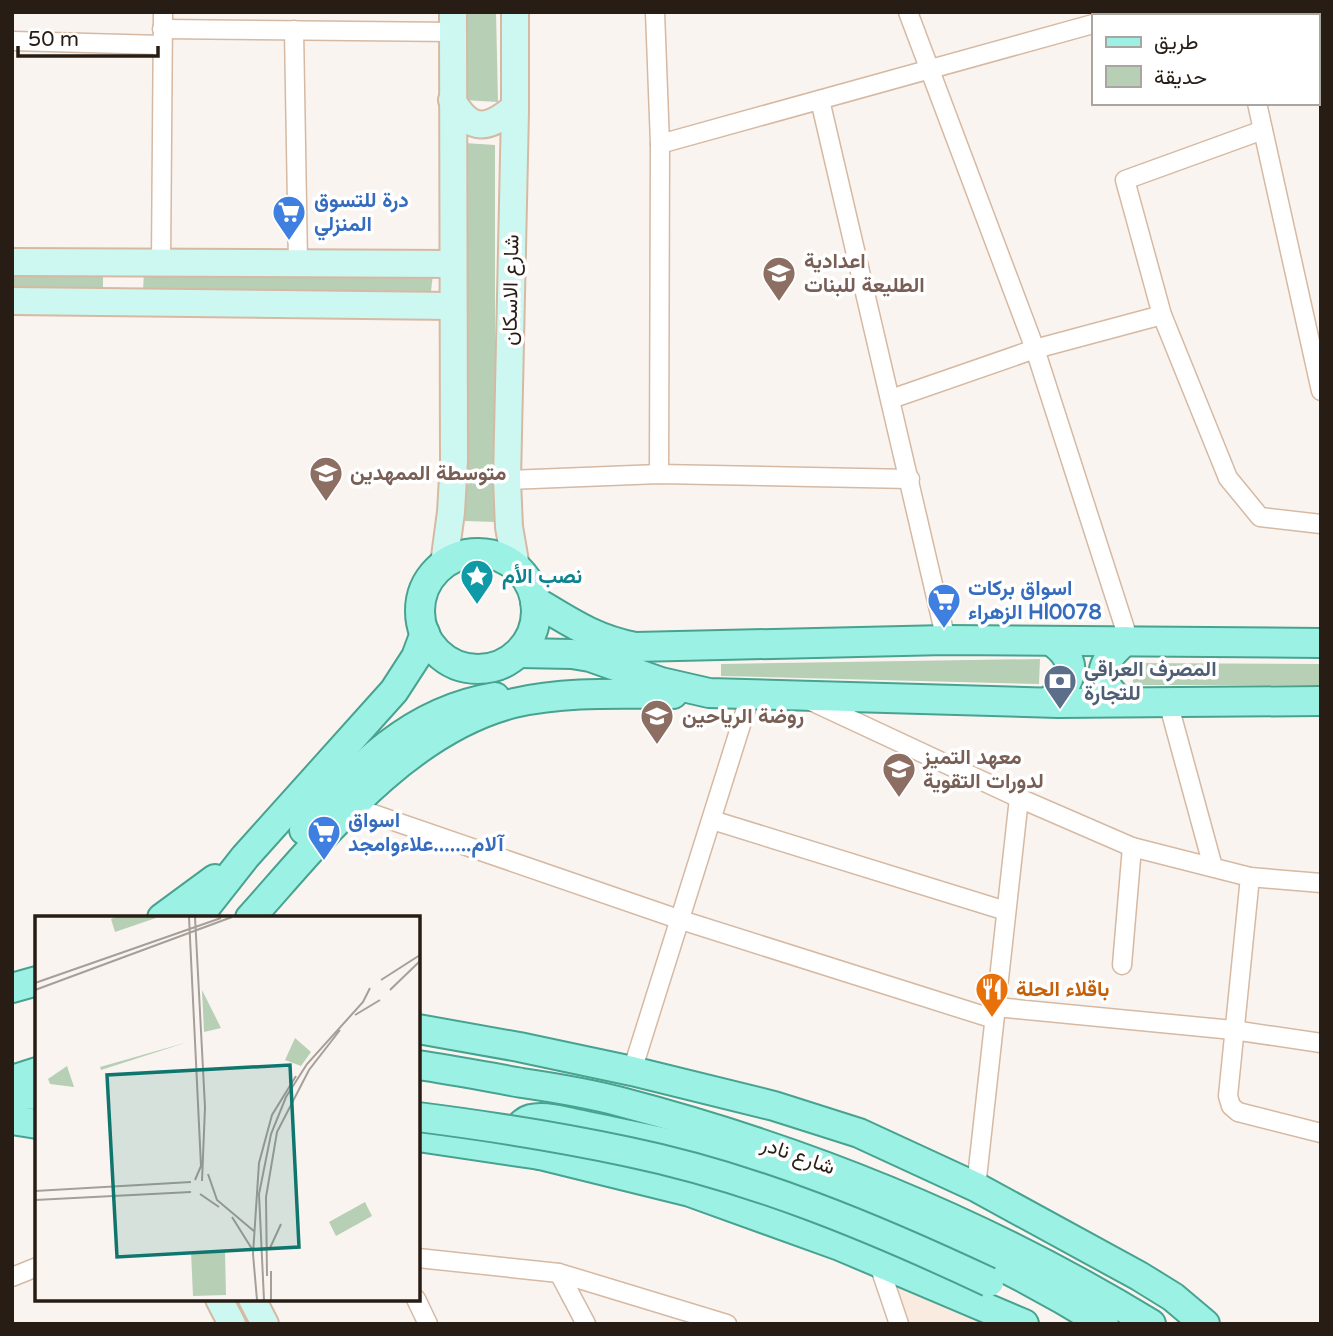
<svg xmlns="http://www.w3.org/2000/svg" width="1333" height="1336" viewBox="0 0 1333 1336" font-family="'Varela Round',Vazirmatn,sans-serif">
  <rect width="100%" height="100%" fill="#faf4f0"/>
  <polygon fill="#faebe0" points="873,1257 1009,1324 903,1324"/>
  <g fill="#b7cfb5">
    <polygon points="463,12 496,12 498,102 463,100"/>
    <polygon points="465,143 495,145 495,522 465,521"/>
    <polygon points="12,272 103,273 103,291 12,290"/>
    <polygon points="144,273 433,274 431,291 143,290"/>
    <polygon points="1040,659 1039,684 721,676 721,664"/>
    <polygon points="1132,663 1321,664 1321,685 1133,685"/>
  </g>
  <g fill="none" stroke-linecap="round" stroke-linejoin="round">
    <defs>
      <g id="street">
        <polyline points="655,12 660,144 659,474"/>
        <polyline points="908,12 1035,349 1129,641"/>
        <polyline points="1237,12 1238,16"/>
        <polyline points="1124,16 1136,12"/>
        <polyline points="162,29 453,32"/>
        <polyline points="294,30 298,263"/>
        <polyline points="12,41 162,45"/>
        <polyline points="820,100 946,640"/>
        <polyline points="1257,103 1321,391"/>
        <polyline points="1263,130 1125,180 1162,315 1228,478 1260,517 1321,524"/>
        <polyline points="660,144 1093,24"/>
        <polyline points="161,262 163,12"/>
        <polyline points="891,399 1035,349 1162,315"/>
        <polyline points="507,480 659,474 910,479"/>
        <polyline points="811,701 1019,798 1132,847 1250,877 1321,883"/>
        <polyline points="1168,702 1213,867"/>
        <polyline points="350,806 681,920 994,1019"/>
        <polyline points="712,820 1006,911"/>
        <polyline points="1250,877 1228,1096 1231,1106 1238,1112 1321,1133"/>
        <polyline points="1122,965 1132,847"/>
        <polyline points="996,1007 1233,1030 1321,1043"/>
        <polyline points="632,1071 751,693"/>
        <polyline points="976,1187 1019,798"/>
        <polyline points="418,1258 559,1273 727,1324"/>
        <polyline points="878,1262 899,1324"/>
        <polyline points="559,1273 586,1324"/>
        <polyline points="12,1277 37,1267"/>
        <polyline points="416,1299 428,1324"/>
      </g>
      <g id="secondary">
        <polyline points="515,12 515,111 507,480 509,527 516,567"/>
        <path d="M452,100C471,133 488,130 515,107"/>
        <polyline points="12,262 453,264"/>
        <polyline points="12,301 453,306"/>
        <polyline points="444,564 451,512 454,460 453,12"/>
        <polyline points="219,1299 232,1324"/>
        <polyline points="252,1299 265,1324"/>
      </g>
      <g id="primary">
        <circle cx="478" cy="611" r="58"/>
        <path d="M535,601C570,622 594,639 635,647L946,640L1321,643"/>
        <polyline points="519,653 572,654 590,657 661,682 709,693 1058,703 1321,701"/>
        <path d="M1048,702C1073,683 1081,662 1051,641"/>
        <path d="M1122,702C1093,679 1101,662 1125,641"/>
        <path d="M304,830C357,767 410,711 495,697"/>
        <polyline points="162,918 215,879"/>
        <polyline points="197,918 245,857 394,691 416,657 425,633"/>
        <path d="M250,918C321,839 405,730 514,703C566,691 620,694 673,694"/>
        <polyline points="12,988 37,981"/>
        <polyline points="418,1029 519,1047 632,1071 774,1106 859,1133 976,1187 1139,1276 1173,1297 1205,1324"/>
        <path d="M418,1065C453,1070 488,1077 522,1083C556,1088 588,1093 621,1102C808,1151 986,1223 1151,1324"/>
        <polyline points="12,1080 37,1072"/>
        <polyline points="12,1094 37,1095"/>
        <polyline points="12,1120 37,1124"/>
        <polyline points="418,1137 540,1155 690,1192 840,1246 1024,1324"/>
        <path d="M540,1155C534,1153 526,1151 521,1147C509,1137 520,1122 531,1119C543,1116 557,1120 568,1122C613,1132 659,1140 704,1152C843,1191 981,1248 1104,1324"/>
      </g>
    </defs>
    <use href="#street" stroke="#d6b9a2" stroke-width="21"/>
    <use href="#secondary" stroke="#d6b9a2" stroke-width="30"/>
    <use href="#primary" stroke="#48a290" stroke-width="32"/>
    <use href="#street" stroke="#fff" stroke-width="18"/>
    <use href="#secondary" stroke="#cdf8f2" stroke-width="26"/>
    <use href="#primary" stroke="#9bf2e4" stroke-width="28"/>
    <defs>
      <path id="primary-bridge" d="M418,1117C489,1126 559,1137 629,1152C754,1178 874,1228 989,1282"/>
    </defs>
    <use href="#primary-bridge" stroke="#48a290" stroke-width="32" stroke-linecap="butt"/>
    <use href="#primary-bridge" stroke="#9bf2e4" stroke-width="28"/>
  </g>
  <defs>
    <symbol id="supermarket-pin" viewBox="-11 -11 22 30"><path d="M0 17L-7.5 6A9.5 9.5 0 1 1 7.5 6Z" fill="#3f7fe0" stroke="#fff"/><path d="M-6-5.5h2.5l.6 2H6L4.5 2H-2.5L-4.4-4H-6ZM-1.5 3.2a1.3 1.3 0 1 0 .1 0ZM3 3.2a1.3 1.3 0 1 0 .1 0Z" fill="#fff"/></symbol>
    <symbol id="school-pin" viewBox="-11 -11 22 30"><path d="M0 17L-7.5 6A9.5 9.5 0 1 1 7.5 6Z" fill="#8d6e63" stroke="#fff"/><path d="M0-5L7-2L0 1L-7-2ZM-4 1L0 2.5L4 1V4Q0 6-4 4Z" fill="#fff"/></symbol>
    <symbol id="sight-pin" viewBox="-11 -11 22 30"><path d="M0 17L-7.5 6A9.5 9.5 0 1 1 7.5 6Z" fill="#0f9aa8" stroke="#fff"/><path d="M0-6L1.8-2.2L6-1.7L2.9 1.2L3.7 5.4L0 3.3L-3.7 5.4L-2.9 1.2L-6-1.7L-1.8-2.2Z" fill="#fff"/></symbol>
    <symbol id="bank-pin" viewBox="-11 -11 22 30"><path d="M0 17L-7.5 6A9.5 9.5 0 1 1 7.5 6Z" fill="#5c6f8a" stroke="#fff"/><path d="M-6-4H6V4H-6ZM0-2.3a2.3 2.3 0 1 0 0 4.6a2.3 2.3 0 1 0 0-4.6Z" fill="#fff"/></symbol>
    <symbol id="restaurant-pin" viewBox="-11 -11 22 30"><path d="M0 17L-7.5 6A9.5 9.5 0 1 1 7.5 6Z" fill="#e8710a" stroke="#fff"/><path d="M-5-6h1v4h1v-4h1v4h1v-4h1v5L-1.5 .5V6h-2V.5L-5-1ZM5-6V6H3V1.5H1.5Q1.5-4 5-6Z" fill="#fff"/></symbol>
  </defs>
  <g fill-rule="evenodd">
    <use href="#supermarket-pin" x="270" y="193" width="38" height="52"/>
    <use href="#school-pin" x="760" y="254" width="38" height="52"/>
    <use href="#school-pin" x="307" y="454" width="38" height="52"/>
    <use href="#sight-pin" x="458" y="557" width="38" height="52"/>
    <use href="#supermarket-pin" x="925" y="581" width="38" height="52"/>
    <use href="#bank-pin" x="1041" y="662" width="38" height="52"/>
    <use href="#school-pin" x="638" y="697" width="38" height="52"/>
    <use href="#school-pin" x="880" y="750" width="38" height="52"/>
    <use href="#supermarket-pin" x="305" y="813" width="38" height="52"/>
    <use href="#restaurant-pin" x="973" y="970" width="38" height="52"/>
  </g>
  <g text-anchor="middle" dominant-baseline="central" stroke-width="7" stroke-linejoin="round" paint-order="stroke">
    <g font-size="21" font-weight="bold" fill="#366cbe" stroke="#fff" text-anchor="start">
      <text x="314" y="200">درة للتسوق<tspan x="314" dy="24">المنزلي</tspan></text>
      <text x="968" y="588">اسواق بركات<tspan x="968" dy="24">الزهراء Hl0078</tspan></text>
      <text x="348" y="820">اسواق<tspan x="348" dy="24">آلام.......علاءوامجد</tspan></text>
    </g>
    <g font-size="21" font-weight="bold" fill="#785e54" stroke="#fff" text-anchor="start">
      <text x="804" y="261">اعدادية<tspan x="804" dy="24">الطليعة للبنات</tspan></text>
      <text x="350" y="473">متوسطة الممهدين</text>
      <text x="682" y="716">روضة الرياحين</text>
      <text x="923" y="757">معهد التميز<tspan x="923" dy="24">لدورات التقوية</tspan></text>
    </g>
    <g font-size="21" fill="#271d14" stroke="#fff">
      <text transform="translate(511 290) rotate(-89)">شارع الاسكان</text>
      <text transform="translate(798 1156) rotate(19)">شارع نادر</text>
    </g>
    <g font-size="21" font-weight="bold" fill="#0d838f" stroke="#fff" text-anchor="start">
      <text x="502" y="576">نصب الأم</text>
    </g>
    <g font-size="21" font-weight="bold" fill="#4e5e75" stroke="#fff" text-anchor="start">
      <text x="1084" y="669">المصرف العراقي<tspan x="1084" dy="24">للتجارة</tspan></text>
    </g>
    <g font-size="21" font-weight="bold" fill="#c56008" stroke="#fff" text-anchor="start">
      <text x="1016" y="989">باقلاء الحلة</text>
    </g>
  </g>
  <g transform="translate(35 916)">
    <rect width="385" height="385" fill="#faf4f0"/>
    <path d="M81,1H120L121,2L80,16L76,3ZM167,74L186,112L169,116ZM260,122L276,136L266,150L250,144ZM153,126L66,154L65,151ZM32,150L39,171L15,168L13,163ZM330,286L337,300L301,320L294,306ZM190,335L191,379L158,380L156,336Z" fill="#b7cfb5"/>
    <path fill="none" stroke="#a69e98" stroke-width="2" d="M154,1L166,250L160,264M160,1L170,191L167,265M346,64L385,39M0,67L186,2M0,74L197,1M355,74L385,45M320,99L345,84M173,258L182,284L220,316M0,275L156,266M165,278L184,291M0,284L156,276M197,301L217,333M235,332L246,308M236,355V384M232,360L231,281L242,216L274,154L305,114M222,384L218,338L224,247L237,199L261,160M229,384L224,278L236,218L251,181L272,148L328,86L335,72"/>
    <path fill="#0f766e" fill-opacity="0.15" stroke="#0f766e" stroke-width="3.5" d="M255,149L264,331L82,341L72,159Z"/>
    <rect width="385" height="385" fill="none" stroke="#271d14" stroke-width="3.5"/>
  </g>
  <rect width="1333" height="1336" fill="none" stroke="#271d14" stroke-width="28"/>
  <rect x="1092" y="14" width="228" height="91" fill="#ffffff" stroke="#a9a5a1" stroke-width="2"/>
  <rect x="1106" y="37" width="35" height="10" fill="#9bf2e4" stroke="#a9a5a1" stroke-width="2"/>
  <text x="1154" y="49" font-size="21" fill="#271d14">طريق</text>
  <rect x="1106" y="66" width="35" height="21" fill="#b7cfb5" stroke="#a9a5a1" stroke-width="2"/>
  <text x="1154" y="84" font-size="21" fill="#271d14">حديقة</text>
  <path d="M18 46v10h140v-10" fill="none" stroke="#271d14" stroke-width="3.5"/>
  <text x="28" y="46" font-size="21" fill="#271d14" stroke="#ffffff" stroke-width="5" paint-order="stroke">50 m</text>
</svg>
